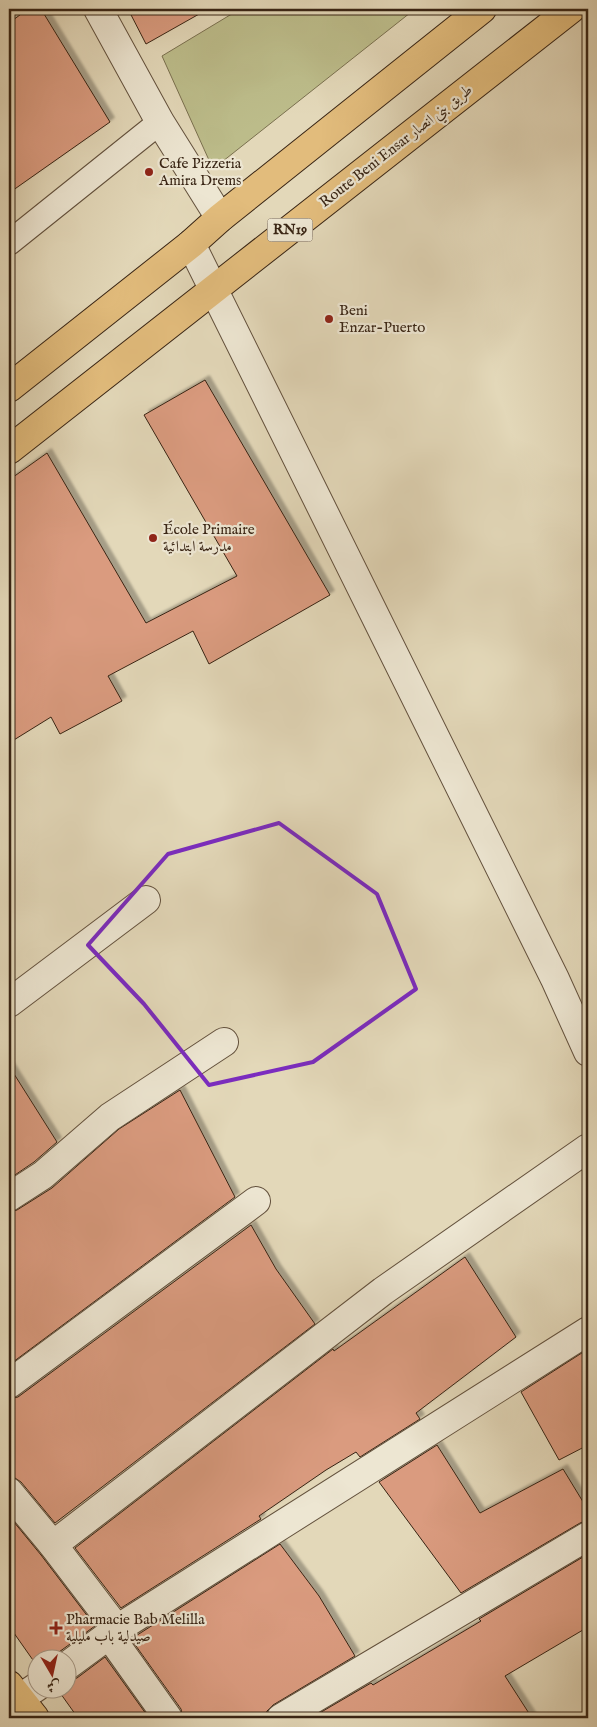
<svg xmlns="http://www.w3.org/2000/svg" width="597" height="1727" viewBox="0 0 597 1727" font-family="'IM FELL English',Amiri,serif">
  <defs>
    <filter id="shadow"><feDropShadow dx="4.5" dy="-4.5" stdDeviation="1" flood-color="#0004"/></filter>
  </defs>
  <rect width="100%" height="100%" fill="#e3d8b9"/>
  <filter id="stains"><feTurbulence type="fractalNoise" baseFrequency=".004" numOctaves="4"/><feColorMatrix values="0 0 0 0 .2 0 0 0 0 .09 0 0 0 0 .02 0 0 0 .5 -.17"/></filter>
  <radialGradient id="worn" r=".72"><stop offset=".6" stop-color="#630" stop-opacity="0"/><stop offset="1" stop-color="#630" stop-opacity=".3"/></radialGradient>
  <polygon fill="#bcbc8a" stroke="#7a704f" points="238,9 415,9 213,169 162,56 235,12"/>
  <g fill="#da9b7f" stroke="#382414" filter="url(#shadow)">
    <polygon points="28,9 41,9 110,122 9,193 9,23"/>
    <polygon points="128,9 208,9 146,44"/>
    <polygon points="205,380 330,595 209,664 193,631 108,676 122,701 60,734 51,717 9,743 9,480 47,453 146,623 237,576 144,415"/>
    <polygon points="9,1066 57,1142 34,1162 9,1179"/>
    <polygon points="180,1090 235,1197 9,1365 9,1212 17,1210 52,1188 119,1129"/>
    <polygon points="251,1225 276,1269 315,1324 55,1523 21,1482 15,1478 9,1477 9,1399 18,1397"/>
    <polygon points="465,1257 516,1337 416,1413 420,1419 360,1457 356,1452 326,1470 259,1516 261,1519 121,1608 75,1548 333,1349 334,1351"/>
    <polygon points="588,1349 588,1445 559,1460 521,1392"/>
    <polygon points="437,1445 480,1513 563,1469 588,1510 588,1520 580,1523 461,1593 379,1482"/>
    <polygon points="9,1516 41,1555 95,1626 59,1652 54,1660 38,1660 38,1662 35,1663 9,1626"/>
    <polygon points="280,1544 319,1596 355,1656 273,1705 267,1711 265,1718 183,1718 181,1709 131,1639"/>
    <polygon points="588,1554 588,1627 505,1676 532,1718 311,1718 371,1683 373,1685 481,1621 479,1619"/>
    <polygon points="105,1657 149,1718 78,1718 58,1690 68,1690 68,1680 77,1678"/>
  </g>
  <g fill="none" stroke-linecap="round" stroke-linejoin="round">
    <defs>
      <polyline id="lane" points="9,243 160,122"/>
      <g id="street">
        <polyline points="98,9 160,122 220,218"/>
        <polyline points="191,244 555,979 588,1052"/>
        <polyline points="9,1003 146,900"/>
        <polyline points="9,1197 43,1175 110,1117 224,1042"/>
        <polyline points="9,1384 256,1201"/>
        <polyline points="9,1492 53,1545 117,1629"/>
        <polyline points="53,1545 383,1291 588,1148"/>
        <polyline points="109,1635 168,1718"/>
        <polyline points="68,1665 117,1629 588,1331"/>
        <polyline points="19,1699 38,1686"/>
        <polyline points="281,1718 588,1536"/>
      </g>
      <polyline id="primary" points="9,1685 35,1718"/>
      <g id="highway">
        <polyline points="9,388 191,244 220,218 482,9"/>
        <polyline points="9,450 571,9"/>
      </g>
    </defs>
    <use href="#lane" stroke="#63513d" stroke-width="26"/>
    <use href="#street" stroke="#63513d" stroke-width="30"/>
    <use href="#primary" stroke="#382414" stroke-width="30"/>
    <use href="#highway" stroke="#382414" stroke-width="30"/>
    <use href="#lane" stroke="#ede6d2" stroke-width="24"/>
    <use href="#street" stroke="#ede6d2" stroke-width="28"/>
    <use href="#primary" stroke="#e2bc7c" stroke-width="28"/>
    <use href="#highway" stroke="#e2bc7c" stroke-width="28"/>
  </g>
  <path fill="none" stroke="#7b2cbf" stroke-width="4" stroke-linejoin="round" d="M279,823L377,894L416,989L313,1062L209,1085L144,1004L88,945L168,854Z"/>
  <g fill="#8f2418" stroke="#ede6d2" stroke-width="2">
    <circle cx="149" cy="172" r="5"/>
    <circle cx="329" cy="319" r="5"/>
    <circle cx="153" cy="538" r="5"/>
    <path d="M53.5 1620.5h5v5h5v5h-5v5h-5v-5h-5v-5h5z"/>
  </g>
  <g text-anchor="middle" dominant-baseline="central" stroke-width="4.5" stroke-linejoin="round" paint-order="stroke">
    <rect fill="#ede6d2" stroke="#6e5e4d" stroke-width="1" x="267.5" y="218.5" width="45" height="23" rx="4"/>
    <g font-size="14" font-weight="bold" fill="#382414">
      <text x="290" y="230">RN19</text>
    </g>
    <g font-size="15" fill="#382414" stroke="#ede6d2">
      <text transform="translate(396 146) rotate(-38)">Route Beni Ensar طريق بني انصار</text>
    </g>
    <g font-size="15" fill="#382414" stroke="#ede6d2" text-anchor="start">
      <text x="159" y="163">Cafe Pizzeria<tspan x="159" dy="17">Amira Drems</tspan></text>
      <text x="339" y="310">Beni<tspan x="339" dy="17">Enzar-Puerto</tspan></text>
      <text x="163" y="529">École Primaire<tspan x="163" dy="17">مدرسة ابتدائية</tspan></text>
      <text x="66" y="1619">Pharmacie Bab Melilla<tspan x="66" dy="17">صيدلية باب مليلية</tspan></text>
    </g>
  </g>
  <rect width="597" height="1727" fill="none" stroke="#e3d8b9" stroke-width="30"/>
  <rect x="10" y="10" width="577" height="1707" fill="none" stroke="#382414" stroke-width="2.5"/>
  <rect x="15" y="15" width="567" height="1697" fill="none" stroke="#382414"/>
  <g transform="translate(52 1674) rotate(171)"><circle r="24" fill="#ede6d2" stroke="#a59886"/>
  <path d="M0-4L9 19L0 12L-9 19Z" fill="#8f2418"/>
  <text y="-8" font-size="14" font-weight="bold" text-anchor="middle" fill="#382414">ش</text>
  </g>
  <rect width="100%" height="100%" filter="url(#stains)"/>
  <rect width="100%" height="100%" fill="url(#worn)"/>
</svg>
